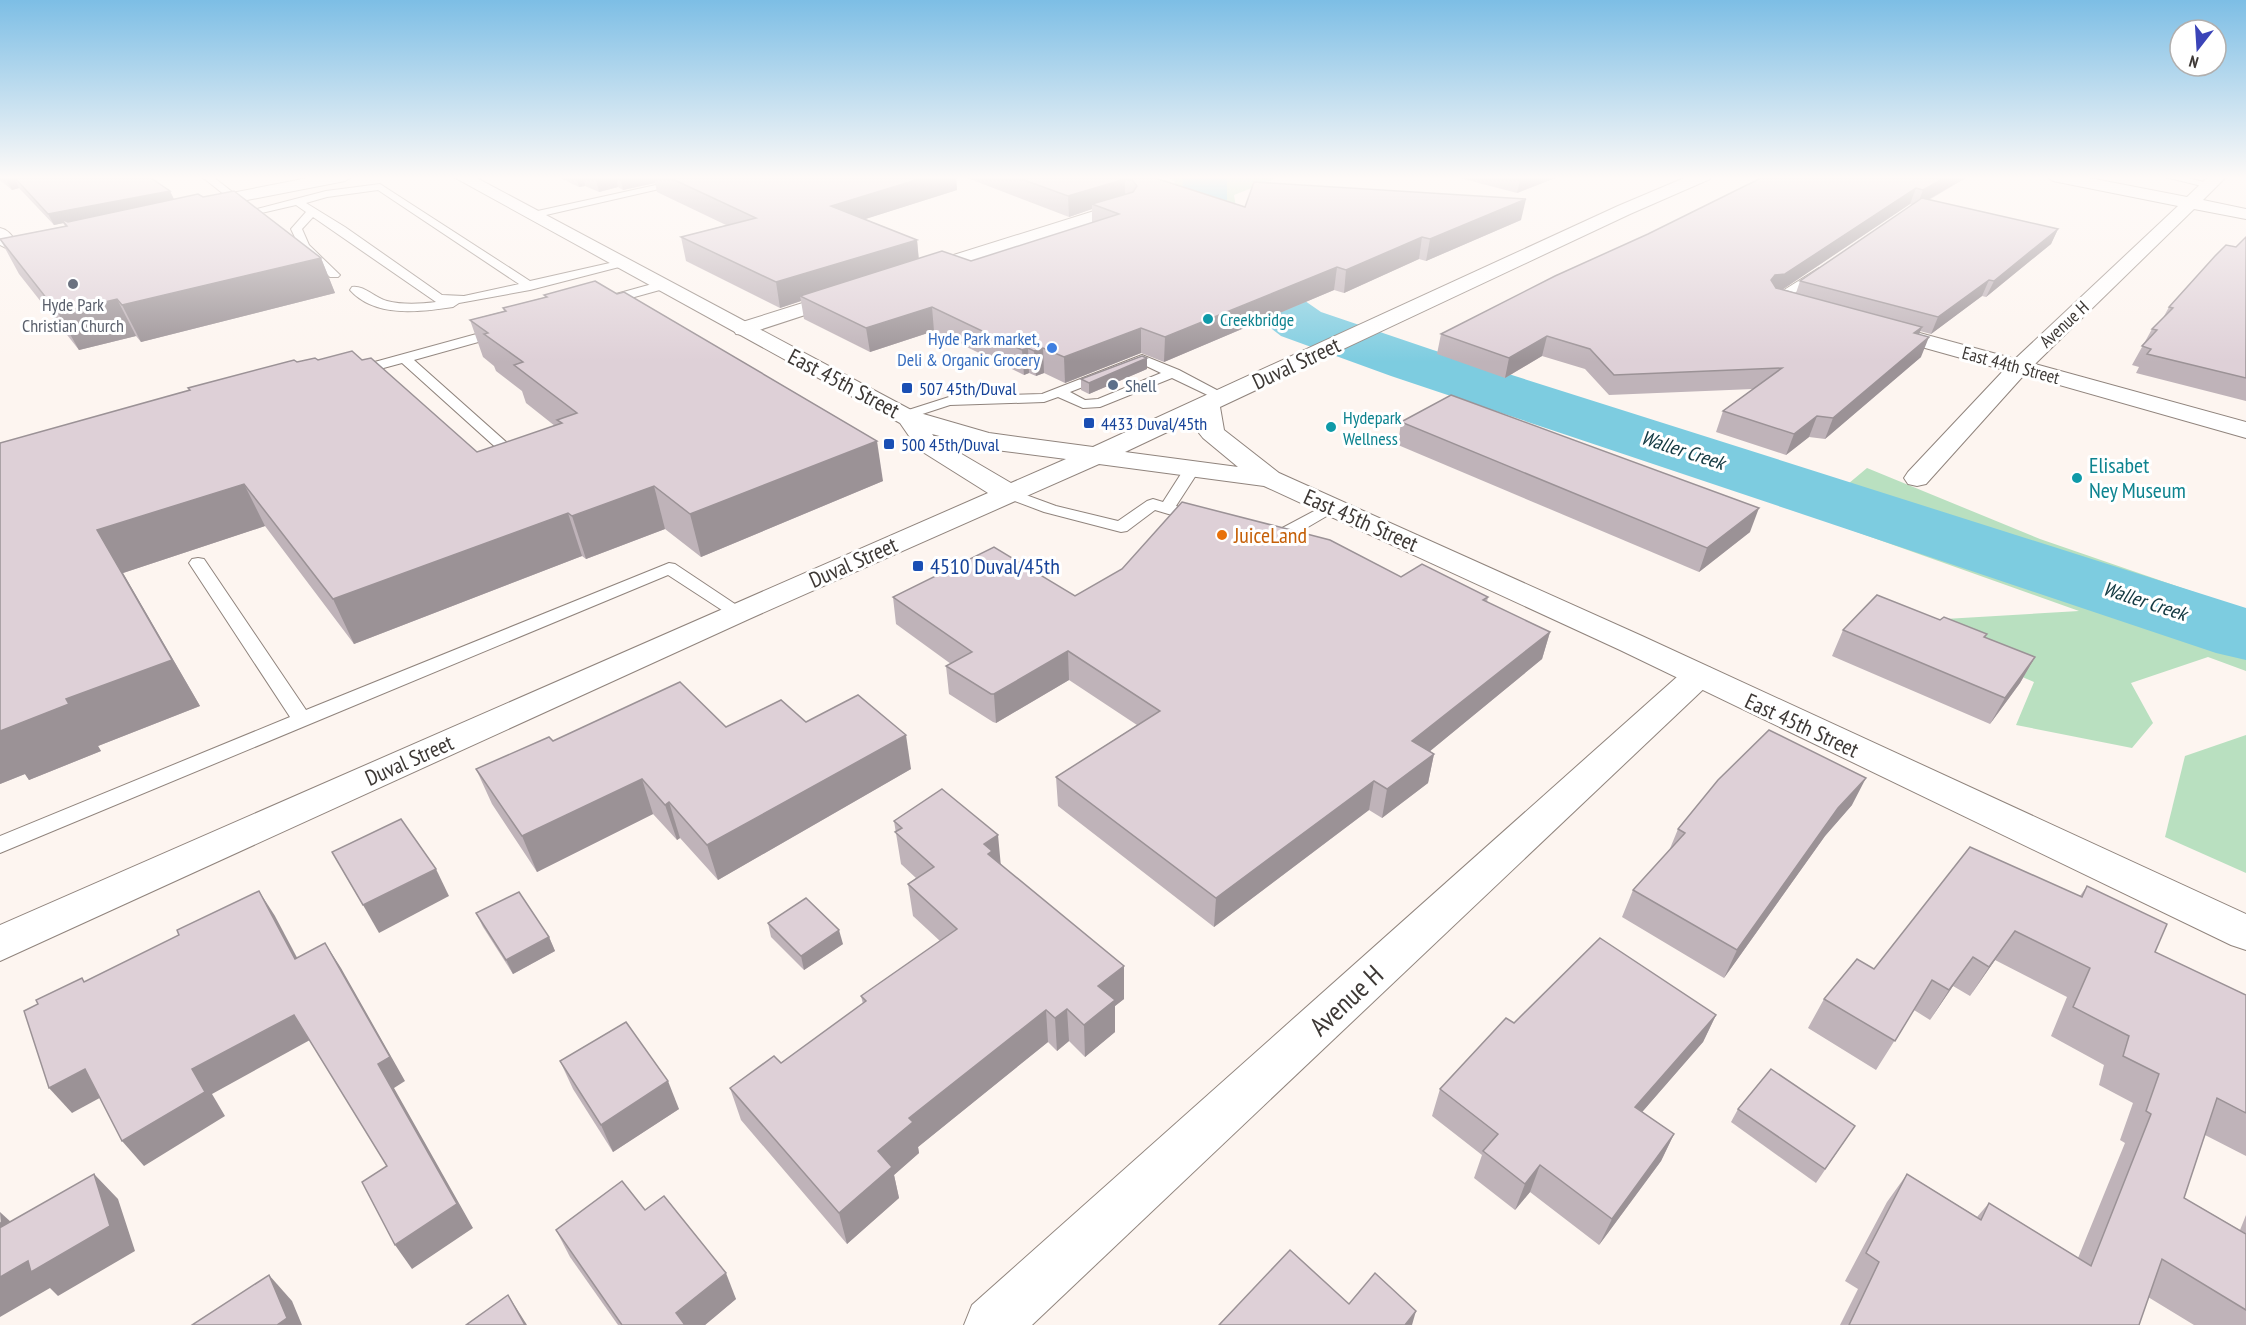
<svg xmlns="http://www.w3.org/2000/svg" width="2246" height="1325" viewBox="0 0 2246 1325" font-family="'PT Sans Narrow',sans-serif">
  <rect width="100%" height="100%" fill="#fdf5f0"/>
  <g fill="#b9e0c0">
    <polygon points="1167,176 1282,176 1234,195 1248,280 1290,303 1333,319 1296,336 1214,267 1184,213 1174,181"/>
    <polygon points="1399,345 1842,489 1867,468 2040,539 2246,610 2246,671 2208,657 2131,683 2153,723 2132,748 2016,725 2034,682 1894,622 2079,611 1449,387 1362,360"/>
    <polygon points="2246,735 2246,873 2165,837 2185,756"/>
  </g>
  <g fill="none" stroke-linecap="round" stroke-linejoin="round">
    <polygon fill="#7dcce0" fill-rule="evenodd" points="1183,176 1227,176 1227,214 1243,236 1245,254 1256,267 1321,312 1433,350 2246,608 2246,660 2216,653 1391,376 1281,336 1220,289 1195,256 1195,236 1181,215"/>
    <defs>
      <g id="lane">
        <polygon points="201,176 212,176 240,198 231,200"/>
        <polygon points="697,176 716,176 533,218 528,215 533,212"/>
        <polygon points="2161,176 2181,176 2215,185 2210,188"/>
        <path d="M380,184L530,281L623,260L629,263L627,265L530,290L459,303L453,307C420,312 375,318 350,290L352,287C364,285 375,298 387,301C403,305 420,304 436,302L313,217L302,229L309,245L340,275L338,277H330L300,248L291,229L306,212L296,205L235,219L230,216L326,191ZM378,190L519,284L464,296L442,295L345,227L306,203L327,197Z"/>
        <polygon points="1819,268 1823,269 1823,273 1781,303 1773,303 1773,297"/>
        <polygon points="663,281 669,285 667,288 602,306 596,302 598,299"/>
        <polygon points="502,327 508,331 507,334 414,360 523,457 526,460 523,463 513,463 402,363 354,376 347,372 349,369"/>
        <path d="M1142,355L1179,370L1230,397L1223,401L1218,400L1172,378L1100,407L1083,408L1058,397L1044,402L950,405L904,420L897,416L899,413L949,397L1042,394ZM1142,364L1161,373L1098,399L1085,400L1070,392Z"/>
        <polygon points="1192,464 1200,469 1176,506 1198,512 1200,516 1198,520 1192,521 1155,510 1127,531 1121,532 1044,512 1004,497 1002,494 1010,489 1056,506 1118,521 1147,501 1153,499 1163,502 1186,466"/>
        <polygon points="1331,502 1337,504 1339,507 1337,510 1279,544 1267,544 1259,538 1261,534 1271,534"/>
        <polygon points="198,558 204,559 306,710 669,563 675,564 747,612 745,616 731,616 668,575 0,853 0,836 290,717 189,563 192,559"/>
      </g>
      <g id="street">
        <polygon points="318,176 353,176 345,181 196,210 190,209 187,205 190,201 196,200"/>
        <polygon points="2045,176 2079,176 2187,197 2209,176 2227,176 2203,200 2246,209 2246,219 2194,209 2035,364 2246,422 2246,438 2024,375 1926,484 1917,486 1908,484 1904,478 1908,472 2004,370 1875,334 1872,329 1875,324 1883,323 2015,359 2178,206 2053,181"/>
        <polygon points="1126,201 1132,202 1135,206 1132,210 926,276 912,276 909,272 912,268"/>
        <path d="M0,228C9,230 12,236 17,243L15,247L8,249L0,245Z"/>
        <polygon points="844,290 851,292 854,296 851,300 744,335 736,334 733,329 736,324"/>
        <polygon points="1699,665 1711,668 1716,675 1711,682 1032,1325 964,1325 972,1305 1687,668"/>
      </g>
      <path id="secondary" d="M452,176H473L913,411L989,433L1093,447L1618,206L1689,176H1712L1710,179L1630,214L1220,407L1224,430L1279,473L1642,636L2246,914V950L2231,945L1620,650L1264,486L1099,464L749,619L0,961V925L988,493L918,449L900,423ZM1197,418L1199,433L1203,438L1238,467L1125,452ZM932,434L988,449L1066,459L1011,483L936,439Z"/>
    </defs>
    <use href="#lane" stroke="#90847d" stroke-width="2"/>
    <use href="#street" stroke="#90847d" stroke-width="2"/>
    <use href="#secondary" stroke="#90847d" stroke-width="2"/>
    <use href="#lane" fill="#fff" fill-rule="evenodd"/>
    <use href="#street" fill="#fff" fill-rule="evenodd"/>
    <use href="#secondary" fill="#fff" fill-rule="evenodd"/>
  </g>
  <g fill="#bfb3b9" fill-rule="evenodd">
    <polygon points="0,176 148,176 170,191 174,199 203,197 321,258 335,293 141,342 136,336 79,350 19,274 0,239 65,226 63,223 54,225 19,188 12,190 0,180"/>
    <polygon points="556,176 956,176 957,190 865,219 917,240 919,259 971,261 1092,223 1092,209 1069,217 962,176 1149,176 1245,207 1521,220 1426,261 1419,259 1344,293 1334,290 1164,362 1141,353 1065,383 1044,373 1036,376 1029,373 1024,375 934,331 870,352 804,319 801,301 780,308 686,261 681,237 726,225 657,192 655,183 623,190 618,187 599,192 585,186 579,187"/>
    <polygon points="1452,176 1560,176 1517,193"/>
    <path d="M1969,176L1929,200L2058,229L2051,244L1986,297L1982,296L1931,334L1920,331L1919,334L1921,357L1825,439L1809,437L1786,455L1716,432L1723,411L1753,389L1609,395L1585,369L1542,356L1505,378L1437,354L1441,334L1648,234ZM1910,204L1912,205L1800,281L1796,293L1783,289Z"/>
    <polygon points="2246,237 2246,401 2136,373 2139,367 2132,365 2152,329 2163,318 2169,307 2236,247"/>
    <polygon points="544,295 883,481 701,557 665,529 586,559 582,556 354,644 265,526 123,573 200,706 98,746 101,751 29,780 25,774 0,784 0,443 190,391 188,388 297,362 318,360 362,360 477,452 555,426 526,403 522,391 496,371 494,366 483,357 470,320 504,311 503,308 545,297"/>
    <polygon points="1147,369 1089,394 1081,390 1081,379"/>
    <polygon points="1401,422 1750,532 1699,572 1398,445"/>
    <polygon points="1401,577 1488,597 1487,602 1550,632 1542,659 1430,751 1434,754 1428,783 1382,818 1369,810 1214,927 1058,806 1056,777 1137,725 1069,680 996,723 993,722 949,694 946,666 951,664 896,624 893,597 1075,596"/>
    <polygon points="1940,620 1987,634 1985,638 2035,657 2020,683 1990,724 1832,656 1843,630"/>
    <polygon points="806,722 911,769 718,880 680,838 677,840 653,814 537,872 492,804 476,769 553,741 726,727"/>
    <polygon points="1852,805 1825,836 1724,978 1622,917 1633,890 1669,851 1678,829"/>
    <polygon points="894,821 1001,864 1124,999 1115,1006 1115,1032 1085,1057 1069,1041 1057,1051 1048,1042 918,1147 919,1153 894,1175 899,1198 847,1244 741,1120 730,1088 781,1063 863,1004 861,996 940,941 913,916 908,884 916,878 901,864"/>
    <polygon points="2087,886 2155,952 2246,995 2246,1156 2205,1135 2184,1198 2240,1230 2246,1215 2246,1325 2194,1325 2148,1297 2139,1325 1840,1325 1858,1289 1845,1281 1887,1202 1907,1174 1977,1217 1989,1203 2078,1258 2125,1143 2120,1140 2133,1103 2099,1085 2104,1065 2051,1036 2067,997 1995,960 1970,996 1953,986 1930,1020 1914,1010 1876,1070 1808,1028 1824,999 1874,969 2080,896"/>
    <polygon points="476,913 549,937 555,951 513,974 483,927"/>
    <polygon points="768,923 843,944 804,970 771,937"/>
    <polygon points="1716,1015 1703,1042 1642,1112 1674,1134 1661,1161 1599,1245 1530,1192 1515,1210 1474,1178 1482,1155 1432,1116 1440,1089 1514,1023"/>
    <polygon points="560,1061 679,1109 613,1152 573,1089"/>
    <polygon points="1738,1109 1855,1126 1816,1183 1731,1122"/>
    <polygon points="645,1210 736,1299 705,1325 618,1325 570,1257 556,1230"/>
  </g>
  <g fill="#9b9296">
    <polygon points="576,176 583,176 585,186 579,187"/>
    <polygon points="595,176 615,176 618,187 599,192"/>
    <polygon points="620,176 654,176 655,183 623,190"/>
    <polygon points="929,176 956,176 957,190 834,229 831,206"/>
    <polygon points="1521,176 1560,176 1517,193"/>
    <polygon points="1948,176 1969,176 1917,206 1923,190"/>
    <polygon points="14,177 19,188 12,190 6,179"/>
    <polygon points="1125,179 1125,199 1092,204 1092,209 1069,217 1068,196"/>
    <polygon points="1916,188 1910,204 1779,292 1771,280 1775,275"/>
    <polygon points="170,191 175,202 65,223 61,219 64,223 54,225 48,214"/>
    <polygon points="1526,199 1521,220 1426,261 1430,239"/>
    <polygon points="2058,229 2051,244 1986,297 1994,281"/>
    <polygon points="1422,237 1419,259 1344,293 1346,270"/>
    <polygon points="917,240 919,264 800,296 801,301 780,308 776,282"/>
    <polygon points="321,258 335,293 141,342 122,305"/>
    <polygon points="1337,267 1334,290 1164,362 1165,337"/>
    <polygon points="1989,280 1982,296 1931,334 1938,317"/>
    <polygon points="117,299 136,336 79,350 58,313"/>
    <polygon points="932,307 934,331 870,352 866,328"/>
    <polygon points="1922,327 1914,347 1914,333"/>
    <polygon points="1141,328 1141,353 1065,383 1064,357"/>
    <polygon points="1547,336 1542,356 1505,378 1509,358"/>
    <polygon points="1929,337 1921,357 1825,439 1833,418"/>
    <polygon points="1028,348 1029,373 1024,375 1022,350"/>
    <polygon points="1043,348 1044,373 1036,376 1034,351"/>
    <polygon points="1147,358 1147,369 1089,394 1089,383"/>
    <polygon points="1817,416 1809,437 1786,455 1794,434"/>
    <polygon points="877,441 883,481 701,557 690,514"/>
    <polygon points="244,484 265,526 123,573 200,706 98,746 101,751 29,780 25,774 0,784 0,731 66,699 97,530"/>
    <polygon points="654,486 665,529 586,559 572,516"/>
    <polygon points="1759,508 1750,532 1699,572 1707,548"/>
    <polygon points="568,513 582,556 354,644 333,599"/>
    <polygon points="1550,632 1542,659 1407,770 1412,741"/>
    <polygon points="1068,651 1069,680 996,723 994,694"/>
    <polygon points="2035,657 2020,683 1990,724 2005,698"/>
    <polygon points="906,735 911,769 718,880 707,845"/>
    <polygon points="1434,754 1428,783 1382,818 1387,789"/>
    <polygon points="1866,778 1852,805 1825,836 1724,978 1737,950 1838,808"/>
    <polygon points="642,779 653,814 537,872 522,836"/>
    <polygon points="1374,781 1369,810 1214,927 1216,898"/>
    <polygon points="669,802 680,838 677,840 665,805"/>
    <polygon points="998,835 1001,867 994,871 984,844"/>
    <polygon points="436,869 449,896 379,933 363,905"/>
    <polygon points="259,891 275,916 311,984 295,959"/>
    <polygon points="839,930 843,944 804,970 801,956"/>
    <polygon points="2015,931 1995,960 1970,996 1989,967"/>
    <polygon points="549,937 555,951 513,974 506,960"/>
    <polygon points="325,943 341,968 405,1081 394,1088 473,1228 412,1269 395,1245 378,1064"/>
    <polygon points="1973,957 1953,986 1930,1020 1949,990"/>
    <polygon points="1124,966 1124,999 1115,1006 1115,1032 1085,1057 1084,1025 1098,986"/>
    <polygon points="1067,1009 1069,1041 1057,1051 1055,1018"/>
    <polygon points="1046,1010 1048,1042 918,1147 919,1153 894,1175 899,1198 847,1244 839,1213 878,1151 909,1118"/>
    <polygon points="294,1015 310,1040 212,1094 225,1116 144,1166 122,1141 192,1069"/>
    <polygon points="1716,1015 1703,1042 1623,1134 1635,1107"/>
    <polygon points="85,1069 107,1094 72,1113 49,1088"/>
    <polygon points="668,1081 679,1109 613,1152 601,1125"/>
    <polygon points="1674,1134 1661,1161 1599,1245 1612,1219"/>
    <polygon points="1540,1165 1530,1192 1515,1210 1525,1184"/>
    <polygon points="94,1174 118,1199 135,1251 58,1296 50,1288 0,1317 0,1277"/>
    <polygon points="0,1212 24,1234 1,1227"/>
    <polygon points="726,1273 736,1299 705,1325 682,1325 676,1313"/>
    <polygon points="269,1275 292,1301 302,1325 277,1325"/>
    <polygon points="508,1295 527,1325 525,1325"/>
    <polygon points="1416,1311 1412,1325 1405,1325"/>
  </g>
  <g fill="#ded0d7" stroke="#9b9296" stroke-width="1.5">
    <polygon points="3,176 148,176 170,191 48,214 14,177 6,179"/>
    <polygon points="666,176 929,176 831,206 917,240 776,282 681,237 756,218"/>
    <polygon points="1013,176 1149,176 1245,207 1254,182 1526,199 1430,239 1422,237 1346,270 1337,267 1165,337 1141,328 1064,357 1043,348 1034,351 1028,348 1022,350 932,307 866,328 800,296 942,251 971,261 1119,214 1092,204 1133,192 1137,186 1132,180 1125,179 1068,196"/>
    <polygon points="1765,176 1948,176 1923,190 1916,188 1785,274 1775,275 1771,280 1776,288 1922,327 1914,333 1929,337 1833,418 1817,416 1794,434 1723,411 1782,368 1614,375 1590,349 1547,336 1509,358 1441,334 1555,276 1648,234"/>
    <polygon points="234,191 321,258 122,305 117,299 58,313 0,239 67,226 61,219 68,222 198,194 203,197"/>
    <polygon points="1922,198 2058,229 1994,281 1989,280 1938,317 1800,281"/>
    <polygon points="2246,237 2246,378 2147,354 2151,349 2142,346 2157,330 2152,329 2173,308 2169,307 2215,256 2226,245 2236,247"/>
    <polygon points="595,281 617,294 624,292 877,441 690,514 654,486 572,516 568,513 333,599 244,484 97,530 172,660 66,699 69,704 0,731 0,443 190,390 188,388 294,360 297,362 315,358 318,360 352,351 362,360 371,358 477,452 562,423 557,420 577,413 514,365 523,362 484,334 488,333 470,320 506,311 503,308 547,297 544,295"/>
    <polygon points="1142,356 1147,358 1089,383 1081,379"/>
    <polygon points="1451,395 1759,508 1707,548 1401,422"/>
    <polygon points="1182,502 1330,540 1401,577 1422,564 1488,597 1483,600 1550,632 1412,741 1434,754 1387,789 1374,781 1216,898 1056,777 1160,711 1068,651 994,694 991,694 946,666 972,652 893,597 994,547 1075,596 1122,569"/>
    <polygon points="1877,595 1940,620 1944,617 1987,634 1984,637 2035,657 2005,698 1843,630"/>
    <polygon points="680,682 726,727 781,700 806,722 858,695 906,735 707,845 669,802 665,805 642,779 522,836 476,769 549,737 553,741"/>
    <polygon points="1769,730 1866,778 1838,808 1737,950 1633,890 1685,833 1678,829 1718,780"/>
    <polygon points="942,789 998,835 984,844 992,851 988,854 1124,966 1098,986 1115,1000 1084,1025 1067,1009 1055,1018 1046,1010 909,1118 913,1122 878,1151 892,1167 839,1213 730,1088 774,1056 781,1063 866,1001 861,996 957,929 908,884 934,867 895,832 902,828 894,821"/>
    <polygon points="401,819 436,869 363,905 332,852"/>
    <polygon points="1970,847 2082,897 2087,886 2167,924 2155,952 2246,995 2246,1113 2217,1098 2184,1198 2246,1234 2246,1310 2162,1259 2139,1325 1849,1325 1879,1262 1866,1253 1907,1174 1981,1220 1989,1203 2091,1266 2151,1114 2146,1111 2159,1074 2123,1056 2129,1036 2073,1007 2090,968 2015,931 1989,967 1973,957 1949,990 1932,980 1895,1041 1824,999 1857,959 1874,969"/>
    <polygon points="259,891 295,959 325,943 390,1057 378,1064 457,1204 395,1245 362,1182 387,1166 294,1015 192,1069 205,1092 122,1141 85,1069 49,1088 24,1011 38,1004 36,1000 82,978 84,982 179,935 177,930"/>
    <polygon points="519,892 549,937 506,960 476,913"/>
    <polygon points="806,898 839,930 801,956 768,923"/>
    <polygon points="1600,938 1716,1015 1635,1107 1674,1134 1612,1219 1540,1165 1525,1184 1483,1151 1498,1134 1440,1089 1506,1018 1514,1023"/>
    <polygon points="626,1022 668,1081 601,1125 560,1061"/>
    <polygon points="1771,1069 1855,1126 1825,1169 1738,1109"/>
    <polygon points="94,1174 110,1226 31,1272 28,1261 0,1277 0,1222 1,1227"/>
    <polygon points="622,1181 645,1210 664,1196 726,1273 676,1313 685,1325 622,1325 556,1230"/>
    <polygon points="1290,1250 1349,1304 1375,1273 1416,1311 1405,1325 1219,1325"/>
    <polygon points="269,1275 287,1318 277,1325 192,1325"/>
    <polygon points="508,1295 525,1325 466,1325"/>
  </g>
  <linearGradient id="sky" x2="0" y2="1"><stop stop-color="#7dbee5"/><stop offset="0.49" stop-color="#fefaf8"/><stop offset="1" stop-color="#fefaf8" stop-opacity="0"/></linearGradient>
  <rect width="2246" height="362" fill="url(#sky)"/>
  <circle fill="#6b7280" stroke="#fff" stroke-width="2" cx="73" cy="284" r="6"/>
  <g fill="#0f9aa8" stroke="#fff" stroke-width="2">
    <circle cx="1208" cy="319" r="6"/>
    <circle cx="1331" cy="427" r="6"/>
    <circle cx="2077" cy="478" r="6"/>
  </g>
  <circle fill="#3f7fe0" stroke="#fff" stroke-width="2" cx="1052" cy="348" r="6"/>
  <circle fill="#5c6f8a" stroke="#fff" stroke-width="2" cx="1113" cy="385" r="6"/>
  <g fill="#1a4fb4" stroke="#fff" stroke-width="2">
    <rect x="901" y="382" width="12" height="12" rx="3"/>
    <rect x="1083" y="417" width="12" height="12" rx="3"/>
    <rect x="883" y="438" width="12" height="12" rx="3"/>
    <rect x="912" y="560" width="12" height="12" rx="3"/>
  </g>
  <circle fill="#e8710a" stroke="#fff" stroke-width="2" cx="1222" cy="535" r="6"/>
  <g text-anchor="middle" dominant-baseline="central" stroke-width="6" stroke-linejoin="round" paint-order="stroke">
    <g font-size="18" fill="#5b616d" stroke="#fff">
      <text x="73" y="304">Hyde Park<tspan x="73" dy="21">Christian Church</tspan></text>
    </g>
    <g font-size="18" fill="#0d838f" stroke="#fff" text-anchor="start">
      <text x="1220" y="319">Creekbridge</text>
      <text x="1343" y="417">Hydepark<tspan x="1343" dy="21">Wellness</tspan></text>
    </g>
    <g font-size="18" fill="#3d3835" stroke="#fff">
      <text transform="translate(2064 324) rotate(-43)">Avenue H</text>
      <text transform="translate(2011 365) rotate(15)">East 44th Street</text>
    </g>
    <g font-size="18" fill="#366cbe" stroke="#fff" text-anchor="end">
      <text x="1040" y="338">Hyde Park market,<tspan x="1040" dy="21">Deli &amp; Organic Grocery</tspan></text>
    </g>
    <g font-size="18" fill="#4e5e75" stroke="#fff" text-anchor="start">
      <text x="1125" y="385">Shell</text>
    </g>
    <g font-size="18" fill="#164399" stroke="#fff" text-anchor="start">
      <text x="919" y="388">507 45th/Duval</text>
      <text x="1101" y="423">4433 Duval/45th</text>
      <text x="901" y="444">500 45th/Duval</text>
    </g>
    <g font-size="20" font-style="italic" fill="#123841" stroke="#fff">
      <text transform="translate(1683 450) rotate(18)">Waller Creek</text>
      <text transform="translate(2145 601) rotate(18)">Waller Creek</text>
    </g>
    <g font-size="22" fill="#3d3835" stroke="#fff">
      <text transform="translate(1296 363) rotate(-25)">Duval Street</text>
      <text transform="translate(844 383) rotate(28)">East 45th Street</text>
      <text transform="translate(1361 520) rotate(24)">East 45th Street</text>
      <text transform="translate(853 562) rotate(-24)">Duval Street</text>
      <text transform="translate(1802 725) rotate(25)">East 45th Street</text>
      <text transform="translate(409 760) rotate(-24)">Duval Street</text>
    </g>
    <g font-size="22" fill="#0d838f" stroke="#fff" text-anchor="start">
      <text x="2089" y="465">Elisabet<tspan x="2089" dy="25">Ney Museum</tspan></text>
    </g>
    <g font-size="22" fill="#c56008" stroke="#fff" text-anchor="start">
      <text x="1234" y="535">JuiceLand</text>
    </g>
    <g font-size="22" fill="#164399" stroke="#fff" text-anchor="start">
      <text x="930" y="566">4510 Duval/45th</text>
    </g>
    <g font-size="27" fill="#3d3835" stroke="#fff">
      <text transform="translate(1346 1000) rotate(-43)">Avenue H</text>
    </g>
  </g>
  <g transform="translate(2198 48) rotate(197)"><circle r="28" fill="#ffffff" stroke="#b1afae" stroke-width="1.5"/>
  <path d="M0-4.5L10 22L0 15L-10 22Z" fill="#3b44b8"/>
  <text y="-9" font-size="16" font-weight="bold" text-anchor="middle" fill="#3d3835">N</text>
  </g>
</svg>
